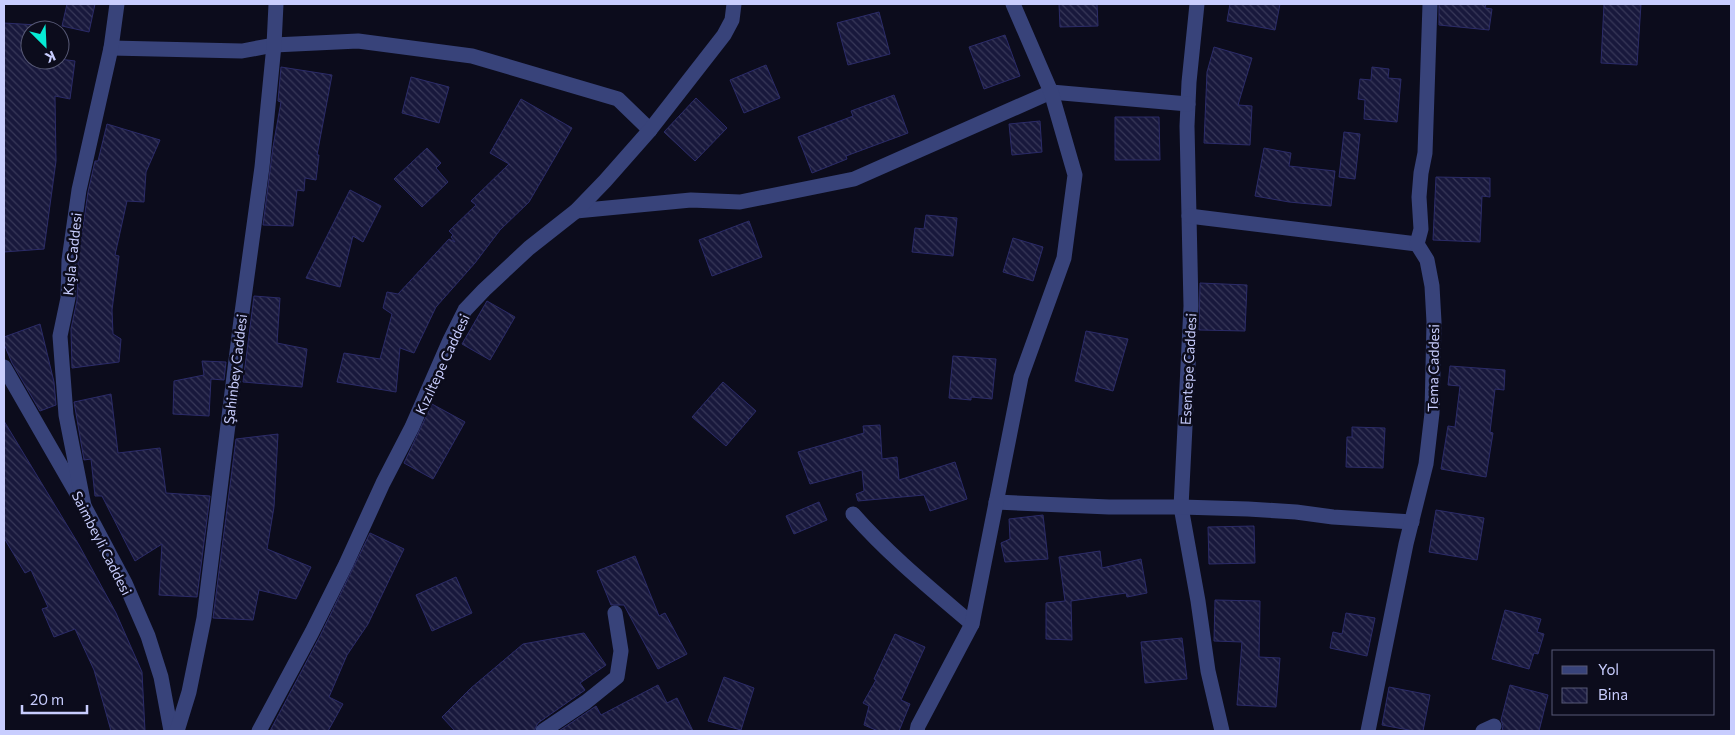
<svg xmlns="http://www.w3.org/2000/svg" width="1735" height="735" viewBox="0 0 1735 735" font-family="Commissioner,sans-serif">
  <defs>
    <pattern id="building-back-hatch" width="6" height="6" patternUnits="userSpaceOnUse" patternTransform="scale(1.25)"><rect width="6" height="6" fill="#18183c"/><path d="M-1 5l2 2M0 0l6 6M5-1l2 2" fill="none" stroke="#383859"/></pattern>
  </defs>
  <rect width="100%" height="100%" fill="#0c0c1c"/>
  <g fill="url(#building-back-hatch)" stroke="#2b2b68">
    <polygon points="67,4 95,4 89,32 62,26"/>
    <polygon points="1059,4 1097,4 1098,26 1060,27"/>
    <polygon points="1230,4 1280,4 1275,30 1227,21"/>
    <polygon points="1439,4 1486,4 1485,8 1492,9 1489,30 1439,25"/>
    <polygon points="1604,4 1641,4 1637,65 1601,63"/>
    <polygon points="879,12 890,54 848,65 837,23"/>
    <polygon points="4,23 37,25 37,30 30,30 30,60 60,60 60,59 75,61 70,99 55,96 56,161 44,249 4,252"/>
    <polygon points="1005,35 1020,76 984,89 969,47"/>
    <polygon points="1214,47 1252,58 1238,105 1252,106 1250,145 1204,143 1207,72"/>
    <polygon points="766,65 780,98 744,113 730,80"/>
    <polygon points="281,67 332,75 317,155 319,155 316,180 305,178 304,191 297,190 293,226 263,225 273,147 281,102 278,101"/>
    <polygon points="1372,67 1389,69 1388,78 1401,79 1397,122 1364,119 1365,100 1358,99 1360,79 1371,80"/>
    <polygon points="411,77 449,87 439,123 402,113"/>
    <polygon points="894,95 908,133 846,156 847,159 812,173 798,137 853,116 851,111"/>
    <polygon points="696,98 727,128 695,161 664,132"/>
    <polygon points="521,99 572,128 529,202 500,230 475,263 436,307 414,353 400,348 396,392 337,382 344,353 380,359 392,314 383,308 387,292 398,294 449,239 455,242 451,237 453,235 449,231 476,205 471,201 509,164 490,153"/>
    <polygon points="1115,117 1159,117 1160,160 1115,160"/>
    <polygon points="1040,121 1042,152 1012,155 1009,124"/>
    <polygon points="107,124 160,140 146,172 144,202 127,201 115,255 119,256 112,310 113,334 121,339 119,362 72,368 71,329 77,300 78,261 88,192 95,161 98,161"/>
    <polygon points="1344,132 1360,134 1355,179 1339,177"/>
    <polygon points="427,148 441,163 436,168 448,182 422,207 394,179"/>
    <polygon points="1264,148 1291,153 1289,166 1335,171 1331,206 1289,202 1255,196"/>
    <polygon points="1436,177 1490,178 1490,197 1482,196 1480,242 1433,240"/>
    <polygon points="350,190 381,206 363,242 353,236 340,287 306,278"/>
    <polygon points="926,215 957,218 953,256 912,252 915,228 924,229"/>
    <polygon points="749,221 762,257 712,276 699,240"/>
    <polygon points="1013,238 1043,247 1033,281 1003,272"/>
    <polygon points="1200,283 1247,285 1245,331 1199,330"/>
    <polygon points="254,296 280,298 277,343 307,349 302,387 243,382"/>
    <polygon points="487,301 515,317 490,360 462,344"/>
    <polygon points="40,324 54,382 56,405 40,411 12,363 4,344 4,337"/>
    <polygon points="1086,331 1128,339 1113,391 1075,381"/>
    <polygon points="953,356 996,359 992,399 971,397 971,400 949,398"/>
    <polygon points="202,361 226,362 224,380 211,379 209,416 173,414 174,381 204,375"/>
    <polygon points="1450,366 1505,370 1504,390 1495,389 1490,432 1493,433 1486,477 1441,469 1448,426 1455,427 1460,386 1448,385"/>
    <polygon points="723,382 756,411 726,446 692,417"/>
    <polygon points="111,394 118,453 160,448 166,493 210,496 197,597 159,595 162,544 135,561 102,496 95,496 91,459 84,460 74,402"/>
    <polygon points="432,404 465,422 433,479 404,463"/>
    <polygon points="4,421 79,545 116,613 142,672 145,731 111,731 94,670 75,629 54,637 42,609 48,607 31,570 25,573 4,538"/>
    <polygon points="880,425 882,459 897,457 899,480 955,462 967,499 930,511 924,495 858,501 856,494 864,491 862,470 810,484 798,452 864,433 863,426"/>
    <polygon points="1352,427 1385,428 1383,468 1346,467 1347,437 1352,437"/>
    <polygon points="278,434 274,507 267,549 311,567 296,599 259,590 253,620 213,618 236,439"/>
    <polygon points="819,502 827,520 794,534 786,516"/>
    <polygon points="1436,510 1484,518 1477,560 1429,552"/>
    <polygon points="1043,515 1048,559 1005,562 1001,543 1010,539 1009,519"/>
    <polygon points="1254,526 1255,563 1209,564 1208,527"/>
    <polygon points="370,533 404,549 368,624 347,655 329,697 343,704 328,731 270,731 320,636"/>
    <polygon points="1100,551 1102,568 1141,559 1147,593 1127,597 1126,593 1071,601 1072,640 1046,639 1046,603 1065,601 1059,557"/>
    <polygon points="635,556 659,616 665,613 687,654 658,669 624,605 611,605 597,571"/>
    <polygon points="456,577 472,613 432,631 416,595"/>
    <polygon points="1215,600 1260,601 1259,657 1280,658 1276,707 1237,705 1242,642 1214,641"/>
    <polygon points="1505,610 1541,619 1537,632 1544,634 1538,654 1534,653 1529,669 1492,659"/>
    <polygon points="1346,613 1375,618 1367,656 1330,648 1333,632 1342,634"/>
    <polygon points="584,633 606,665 580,683 585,690 538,723 534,731 455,731 442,717 471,688 523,644"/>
    <polygon points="895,634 925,647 901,700 910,704 899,731 878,731 864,725 869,706 863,703 876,680 874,679"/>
    <polygon points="1182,638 1187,679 1145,683 1141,642"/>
    <polygon points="724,677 754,688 741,730 708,721"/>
    <polygon points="658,685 667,703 677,698 693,731 559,731 596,706 601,715"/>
    <polygon points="1510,685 1548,695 1539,731 1502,731 1503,726 1501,720"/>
    <polygon points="1389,687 1430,695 1423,731 1414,731 1382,725"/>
  </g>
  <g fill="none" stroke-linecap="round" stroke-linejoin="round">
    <g stroke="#38437a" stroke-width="15">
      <polyline points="1197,4 1189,82 1187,126 1191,306 1181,507 1198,601 1208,671 1222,731"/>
      <polyline points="111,48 242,51 274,45 358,41 472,56 618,99 650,130"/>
      <polyline points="576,211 691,200 740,202 854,179 1051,92 1188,104"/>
      <polyline points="1189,216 1417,244"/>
      <polyline points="4,367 84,506 125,583 148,636 161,677 171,731"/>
      <polyline points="996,502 1109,507 1181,507 1248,509 1296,512 1333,517 1412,522"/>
      <polyline points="84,506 66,415 60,336 68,298 69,260 79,190 111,48 117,4"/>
      <path d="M853,514C889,555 931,589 972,624"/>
      <polyline points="177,731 189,692 204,618 241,320 262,167 274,45 276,4"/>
      <polyline points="259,731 312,632 346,564 383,483 412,427 450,340 465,310 484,290 529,248 576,211 605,181 650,130 724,35 732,20 734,4"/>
      <polyline points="543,731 586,702 617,677 621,651 615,613"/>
      <polyline points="917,731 918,726 972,624 1021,377 1064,258 1075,175 1051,92 1013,4"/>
      <polyline points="1368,731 1406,544 1426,464 1432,413 1434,322 1432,286 1427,260 1417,244 1421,229 1419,197 1421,173 1425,153 1430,4"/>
      <polyline points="1483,731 1494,726"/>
    </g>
  </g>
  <g text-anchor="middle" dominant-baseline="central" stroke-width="5" stroke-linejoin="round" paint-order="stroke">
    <g font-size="14" fill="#c8cdfe" stroke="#0c0c1c">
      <text transform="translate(72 254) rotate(-84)">Kışla Caddesi</text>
      <text transform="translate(442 364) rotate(-65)">Kızıltepe Caddesi</text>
      <text transform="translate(1433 368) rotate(-89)">Tema Caddesi</text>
      <text transform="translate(235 369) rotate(-83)">Şahinbey Caddesi</text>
      <text transform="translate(1188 369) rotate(-87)">Esentepe Caddesi</text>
      <text transform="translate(102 543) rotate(63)">Saimbeyli Caddesi</text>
    </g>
  </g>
  <rect width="1735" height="735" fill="none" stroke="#c8cdfe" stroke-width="10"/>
  <rect x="1552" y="650" width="162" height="65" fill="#0c0c1c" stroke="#575976"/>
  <rect x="1562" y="666" width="25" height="8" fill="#38437a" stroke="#575976"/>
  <text x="1598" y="675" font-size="15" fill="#c8cdfe">Yol</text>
  <rect x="1562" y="688" width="25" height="15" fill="url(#building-back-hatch)" stroke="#575976"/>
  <text x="1598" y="700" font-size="15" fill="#c8cdfe">Bina</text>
  <g transform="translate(45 45) rotate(156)"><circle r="24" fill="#0c0c1c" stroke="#575976"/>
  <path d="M0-4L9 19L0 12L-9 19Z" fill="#06ebd5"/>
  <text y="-8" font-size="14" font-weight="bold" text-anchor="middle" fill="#c8cdfe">K</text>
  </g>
  <path d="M22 705v8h65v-8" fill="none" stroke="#c8cdfe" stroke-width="2.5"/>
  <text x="30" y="705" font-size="15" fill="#c8cdfe" stroke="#0c0c1c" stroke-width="4" paint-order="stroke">20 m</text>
</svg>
